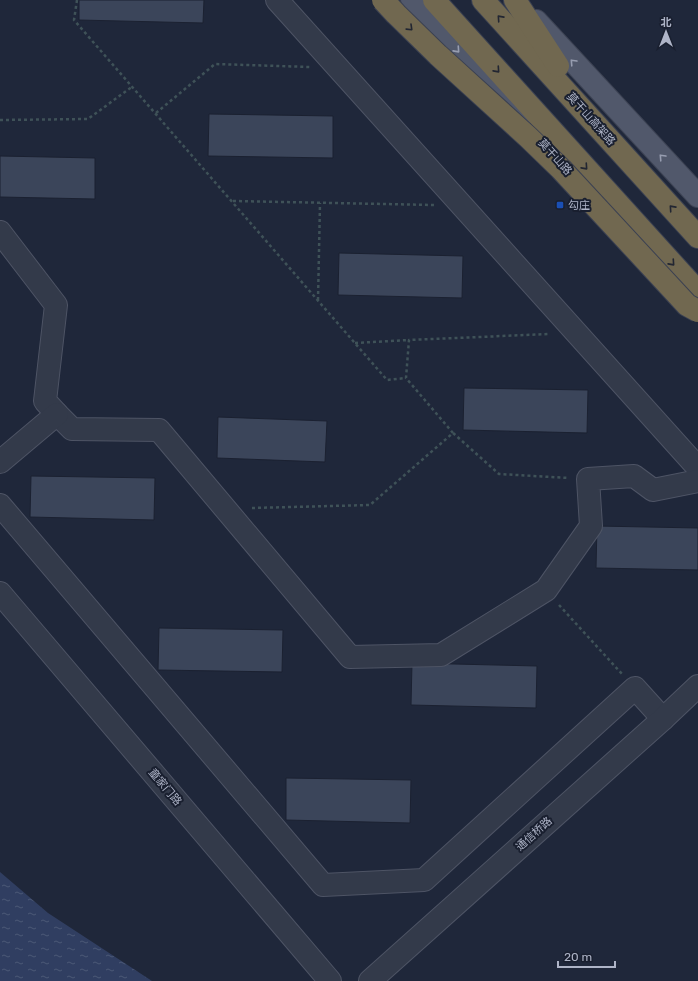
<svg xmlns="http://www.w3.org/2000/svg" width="698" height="981" viewBox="0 0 698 981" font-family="Rubik,'Noto Sans SC',sans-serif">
  <defs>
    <pattern id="water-ripples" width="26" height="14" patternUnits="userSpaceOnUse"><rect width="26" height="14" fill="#303e61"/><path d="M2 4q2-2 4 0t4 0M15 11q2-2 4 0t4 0" fill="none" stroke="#4b5876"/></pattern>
  </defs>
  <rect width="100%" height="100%" fill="#1f273a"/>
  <polygon fill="url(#water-ripples)" points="0,872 48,913 152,981 0,981"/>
  <g fill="#3b455a" stroke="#1b2131">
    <polygon points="79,0 204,0 203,23 79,20"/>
    <polygon points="209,114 333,116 333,158 208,156"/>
    <polygon points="0,156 95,158 95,199 0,197"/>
    <polygon points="339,253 463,256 462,298 338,295"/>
    <polygon points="464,388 588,390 587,433 463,430"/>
    <polygon points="218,417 327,421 325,462 217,458"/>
    <polygon points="31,476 155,478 154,520 30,517"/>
    <polygon points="597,526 698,528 698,570 596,568"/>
    <polygon points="159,628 283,630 282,672 158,670"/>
    <polygon points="412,663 537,666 536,708 411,705"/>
    <polygon points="286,778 411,780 410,823 286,820"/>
  </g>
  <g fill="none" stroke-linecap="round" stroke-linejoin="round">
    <defs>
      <g id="minor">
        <polyline points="277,0 698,468"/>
        <polyline points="0,232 56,305 45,401 57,414 72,429 159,430 350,657 441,655 546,590 591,526 588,479 634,476 653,490 698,481"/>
        <polyline points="0,462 57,414"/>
        <polyline points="0,505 323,885 424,880 635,688 663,719"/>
        <polyline points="0,593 330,981"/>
        <polyline points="370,981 663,719 698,686"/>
      </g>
      <g id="major">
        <polyline points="412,0 520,119"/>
        <polyline points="536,21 698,196"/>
      </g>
      <g id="highway">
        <polyline points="434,0 698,292"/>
        <polyline points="483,0 698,237"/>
        <polyline points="515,0 558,66"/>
      </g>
    </defs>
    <use href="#minor" stroke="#4e5465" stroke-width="24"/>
    <use href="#major" stroke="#3d4354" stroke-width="24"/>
    <use href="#highway" stroke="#3b4152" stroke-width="24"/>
    <g stroke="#3f5258" stroke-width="2.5" stroke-dasharray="3 3" stroke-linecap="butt">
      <polyline points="77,0 74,20 387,380 406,378"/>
      <polyline points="156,113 215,64 310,67"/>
      <polyline points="0,120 88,119 133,86"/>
      <polyline points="233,201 434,205"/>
      <polyline points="318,300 320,203"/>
      <polyline points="355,343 409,340"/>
      <polyline points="453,433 406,378 409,340 549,334"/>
      <polyline points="252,508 370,505 453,433 499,474 569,478"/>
      <polyline points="559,605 622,674"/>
    </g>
    <use href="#minor" stroke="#333a4a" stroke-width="22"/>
    <use href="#major" stroke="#51586b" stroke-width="22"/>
    <use href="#highway" stroke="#716850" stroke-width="22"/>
    <defs>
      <polyline id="highway-bridge" points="383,0 396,14 438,55 528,137 561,169 687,305 698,311"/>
    </defs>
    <use href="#highway-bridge" stroke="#3b4152" stroke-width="24" stroke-linecap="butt"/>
    <use href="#highway-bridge" stroke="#716850" stroke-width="22"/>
  </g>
  <defs><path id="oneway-chevron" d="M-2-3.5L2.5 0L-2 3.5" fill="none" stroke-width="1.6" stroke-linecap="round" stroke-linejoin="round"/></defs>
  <g stroke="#222632">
    <use href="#oneway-chevron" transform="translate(500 18) rotate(-132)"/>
    <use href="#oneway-chevron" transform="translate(410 28) rotate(44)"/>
    <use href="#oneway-chevron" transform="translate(497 70) rotate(48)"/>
    <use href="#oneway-chevron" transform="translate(585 167) rotate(48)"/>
    <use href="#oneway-chevron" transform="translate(672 208) rotate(-132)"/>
    <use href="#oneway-chevron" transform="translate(672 263) rotate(48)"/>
  </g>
  <g stroke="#979db0">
    <use href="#oneway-chevron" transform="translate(457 50) rotate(48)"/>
    <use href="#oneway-chevron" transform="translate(573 62) rotate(-133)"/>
    <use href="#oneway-chevron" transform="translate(662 157) rotate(-133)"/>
  </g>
  <rect fill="#1a4fb4" stroke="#191f2f" stroke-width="1.5" x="556" y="201" width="8" height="8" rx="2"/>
  <g text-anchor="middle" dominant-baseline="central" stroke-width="4" stroke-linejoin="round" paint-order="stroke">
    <g font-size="11" fill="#aeb4c7" stroke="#191f2f">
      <text transform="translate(591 119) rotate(48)">莫干山高架路</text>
      <text transform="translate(555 157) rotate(48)">莫干山路</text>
      <text transform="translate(165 787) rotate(50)">童家门路</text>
      <text transform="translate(534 834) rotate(-42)">通信桥路</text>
    </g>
    <g font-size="11" fill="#aeb4c7" stroke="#191f2f" text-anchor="start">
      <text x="568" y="205">勾庄</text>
    </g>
  </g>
  <g transform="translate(666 32)" stroke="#191f2f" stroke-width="3" paint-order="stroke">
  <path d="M0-3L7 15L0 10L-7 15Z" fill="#aeb4c7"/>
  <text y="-6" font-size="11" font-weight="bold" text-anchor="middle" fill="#aeb4c7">北</text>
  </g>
  <path d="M558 961v6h57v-6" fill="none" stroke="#aeb4c7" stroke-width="2"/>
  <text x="564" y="961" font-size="12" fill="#aeb4c7" stroke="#191f2f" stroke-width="3" paint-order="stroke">20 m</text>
</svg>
